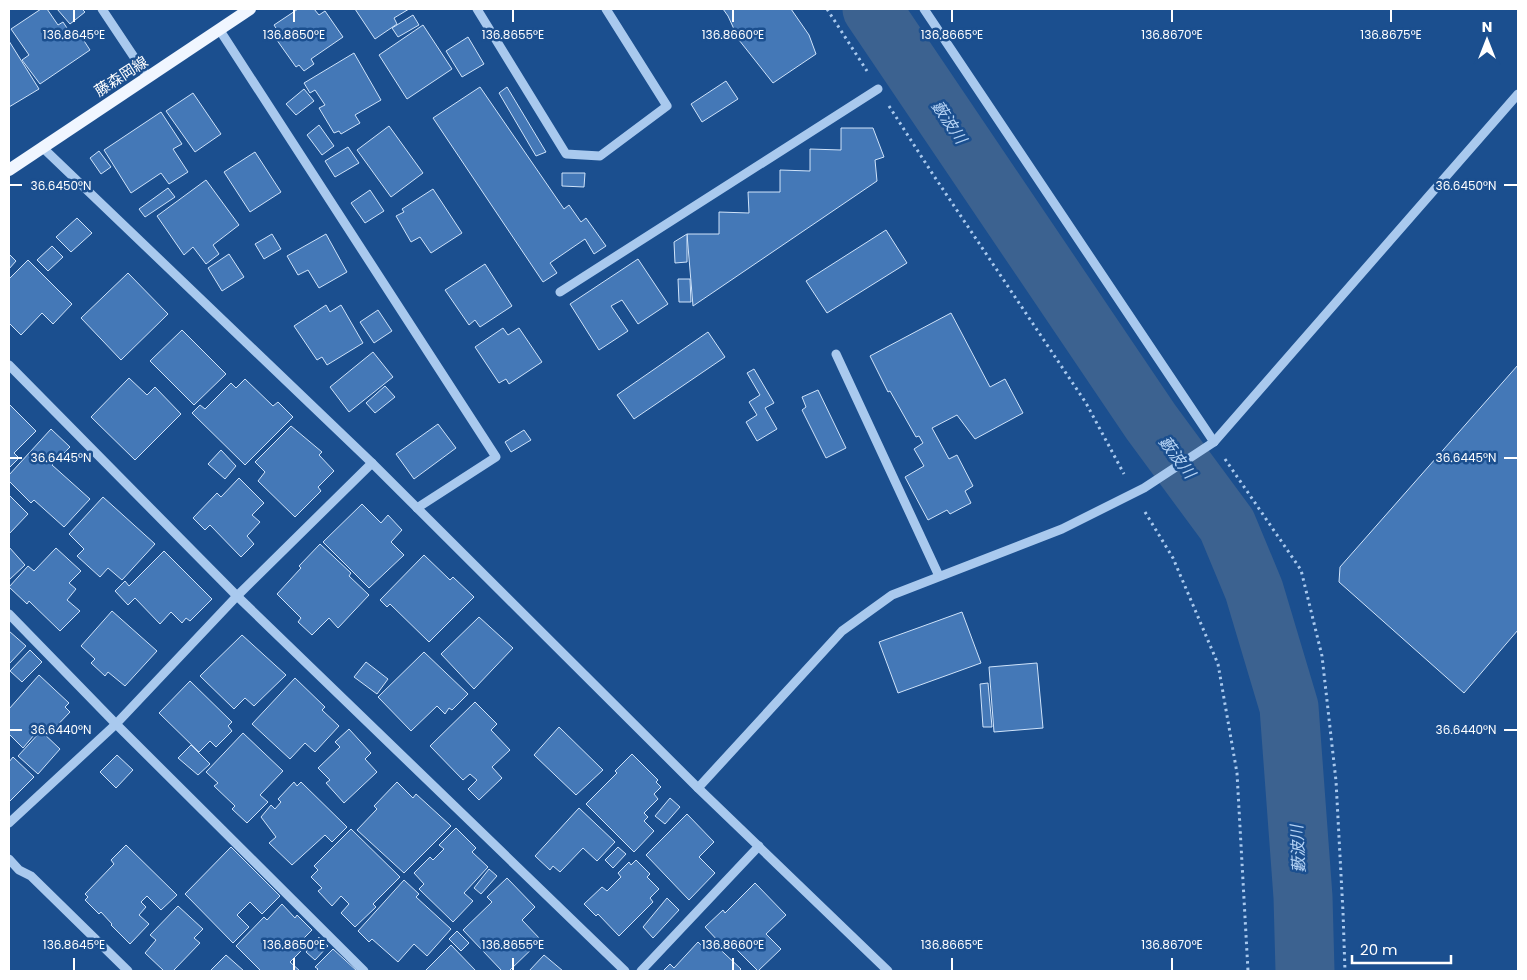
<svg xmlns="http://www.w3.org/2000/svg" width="1527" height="980" viewBox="0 0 1527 980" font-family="Poppins,'Noto Sans JP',sans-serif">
  <rect width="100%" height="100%" fill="#1b4f8f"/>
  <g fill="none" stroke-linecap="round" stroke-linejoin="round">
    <polyline stroke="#3c6290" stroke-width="59" points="872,9 1151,422 1227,525 1254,590 1289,707 1303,897 1305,971"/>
  </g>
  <g fill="#4478b7" stroke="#cfe3fa">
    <polygon points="41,9 47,9 58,25 63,22 71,34 77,30 90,50 40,84 22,60 29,55 11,29"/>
    <polygon points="57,9 82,9 85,12 70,24"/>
    <polygon points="298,9 314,9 319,15 325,11 343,37 311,59 314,64 304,71 299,65 296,67 274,36 279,33 274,25"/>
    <polygon points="355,9 409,9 394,18 397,24 375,39"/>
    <polygon points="723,9 791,9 809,35 816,54 773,83 739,40 728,16"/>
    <polygon points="413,15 419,25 398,37 392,28"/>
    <polygon points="423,25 452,69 407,99 379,55"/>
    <polygon points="468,37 484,64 462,77 446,51"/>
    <polygon points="9,41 39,89 9,107"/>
    <polygon points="354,53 381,100 355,115 360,123 341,134 339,131 334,133 319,108 325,105 315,90 310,93 304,83"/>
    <polygon points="726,81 738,99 702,122 691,104"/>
    <polygon points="480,87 564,209 569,205 581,222 586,218 606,246 594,254 585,239 550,263 557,273 543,282 433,118"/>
    <polygon points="507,87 546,152 536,156 499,93"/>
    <polygon points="304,89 314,101 296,115 286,104"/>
    <polygon points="193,93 221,134 195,152 166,111"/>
    <polygon points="161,112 182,144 173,149 188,172 169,184 161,173 131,193 104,150"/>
    <polygon points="319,125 334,146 322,155 307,135"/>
    <polygon points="389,126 423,173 391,197 357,150"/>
    <polygon points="841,128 873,128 884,157 875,160 877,181 693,306 687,234 719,234 719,212 749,213 748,192 780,192 780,170 810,171 810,149 841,150"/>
    <polygon points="348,147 359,163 335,177 325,161"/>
    <polygon points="99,151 111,167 101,174 90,158"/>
    <polygon points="255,152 281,192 250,212 224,172"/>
    <polygon points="562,173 585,173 584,187 562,186"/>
    <polygon points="206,180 239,225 213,245 219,254 206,264 193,247 184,255 157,216"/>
    <polygon points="168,188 175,197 145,217 139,209"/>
    <polygon points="433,189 462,233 431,253 420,237 411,242 396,216 404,212 402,209"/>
    <polygon points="370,190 384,211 365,223 351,203"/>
    <polygon points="77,218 92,233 71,252 56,237"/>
    <polygon points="886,230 907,263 827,313 806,281"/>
    <polygon points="272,234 281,249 264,259 255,244"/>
    <polygon points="326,234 347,272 319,288 308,270 298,275 287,256"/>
    <polygon points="687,234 687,262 675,263 674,242"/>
    <polygon points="52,246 63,257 48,271 37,260"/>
    <polygon points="9,254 16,261 9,269"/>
    <polygon points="229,254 244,277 222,291 208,268"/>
    <polygon points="638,259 668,304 638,324 622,300 611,306 628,331 599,350 570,304"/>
    <polygon points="28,260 72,304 53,324 42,313 21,335 9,323 9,279"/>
    <polygon points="485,264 512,306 480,327 475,320 469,325 445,290"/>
    <polygon points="128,273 168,314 121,360 81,318"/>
    <polygon points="678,279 690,279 691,302 679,302"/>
    <polygon points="326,305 330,312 341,305 363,343 327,365 322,357 317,360 294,326"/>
    <polygon points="378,310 392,331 374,343 360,322"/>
    <polygon points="951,313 990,387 1005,379 1023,413 975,439 957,415 932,428 949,459 957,455 973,486 965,491 971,503 950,514 947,510 928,520 905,477 924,466 914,449 923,443 919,436 916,437 890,391 888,392 870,356"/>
    <polygon points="503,328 508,335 519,328 542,362 509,384 506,379 499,383 475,347"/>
    <polygon points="182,330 226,374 194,405 150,361"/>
    <polygon points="708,332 725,357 634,419 617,395"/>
    <polygon points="373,352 393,377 349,412 330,387"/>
    <polygon points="1518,365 1518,630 1464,693 1339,582 1340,567"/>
    <polygon points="754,369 774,403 765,408 777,429 757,441 746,422 757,415 749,402 760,395 747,373"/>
    <polygon points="129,378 147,395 155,387 181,414 135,460 91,417"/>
    <polygon points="245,379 273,406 278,402 293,417 245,465 192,413 200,405 205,409 231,383 236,388"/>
    <polygon points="385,386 395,397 375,413 366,403"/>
    <polygon points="818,390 846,448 826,458 802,410 806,407 802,397"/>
    <polygon points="9,404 36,431 14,453 19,458 9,468"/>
    <polygon points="438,424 456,448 414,479 396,454"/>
    <polygon points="291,426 322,452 319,455 334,471 318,487 321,491 295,517 258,481 265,472 255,462"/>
    <polygon points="51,429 70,447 52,465 90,499 64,527 34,500 31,503 9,481 9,475"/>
    <polygon points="524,430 531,440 511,452 505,442"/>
    <polygon points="221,450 236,466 225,479 208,464"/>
    <polygon points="239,478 264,503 252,515 260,522 247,536 254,544 241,557 210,525 205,530 193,518 217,493 221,497"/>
    <polygon points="9,495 28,514 9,534"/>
    <polygon points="103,497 155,544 122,580 108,568 100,577 77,556 84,549 69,534"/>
    <polygon points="362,504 381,523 388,515 402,530 391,542 404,555 369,588 323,542"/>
    <polygon points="320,544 351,573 349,576 369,595 338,628 329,618 312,635 298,622 301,618 277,594 301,568 299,566"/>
    <polygon points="9,547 25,565 9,580"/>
    <polygon points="56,548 81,571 69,583 76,589 67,600 80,611 60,631 29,601 27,604 9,587 28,566 34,571"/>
    <polygon points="164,551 212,599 190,621 186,618 182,623 171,612 160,624 135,598 128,605 115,591 125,581 129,586"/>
    <polygon points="424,555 450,580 453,577 474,597 429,642 390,604 387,607 380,600"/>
    <polygon points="112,611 157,651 125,686 108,672 105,676 91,663 95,659 81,646"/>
    <polygon points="962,612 981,663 898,693 879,642"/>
    <polygon points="479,617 513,648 474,689 441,654"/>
    <polygon points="9,631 26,646 9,664"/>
    <polygon points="242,635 286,675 254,706 245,698 234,709 200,676"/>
    <polygon points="30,650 42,662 22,682 10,671"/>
    <polygon points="424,652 468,694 452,710 449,708 445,714 437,706 411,731 378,697"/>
    <polygon points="366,662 388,679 377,694 354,677"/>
    <polygon points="1037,663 1043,728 994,732 989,667"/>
    <polygon points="39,675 69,703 65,707 70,712 48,735 40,728 23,748 9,734 9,709"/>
    <polygon points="295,678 325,707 322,710 339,726 315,752 305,743 290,759 252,724"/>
    <polygon points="190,681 232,722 228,726 232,731 216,747 210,741 199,752 159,713"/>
    <polygon points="988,683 992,727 983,727 980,684"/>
    <polygon points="475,702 497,724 491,730 510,750 492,767 502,778 479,800 468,789 477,780 470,774 463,780 430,746"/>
    <polygon points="559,727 603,770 576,795 534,755"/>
    <polygon points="349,729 371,753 365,759 377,772 344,803 326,783 330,780 318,768 340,747 335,742"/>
    <polygon points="41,731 60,749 38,774 18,756"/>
    <polygon points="243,733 283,771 260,795 268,802 247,823 232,809 235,806 214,786 218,783 206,772"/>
    <polygon points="191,745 210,764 198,775 178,758"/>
    <polygon points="632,754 658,780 656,782 661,787 654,794 658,799 644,813 648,817 644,821 654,831 634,852 586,804 617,773 615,771"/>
    <polygon points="117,755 133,770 116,788 100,772"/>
    <polygon points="13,757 34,777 9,802 9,762"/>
    <polygon points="294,782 297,786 301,782 347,827 332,842 325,835 292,865 269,843 276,837 261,817 271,805 275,809 281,802 278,799"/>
    <polygon points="397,782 413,798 416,794 451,826 404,873 357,830 377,809 374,806"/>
    <polygon points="670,798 680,807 665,824 655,816"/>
    <polygon points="579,808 615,842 597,861 583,848 560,872 553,866 550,870 535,856"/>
    <polygon points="687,814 714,842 699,857 715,873 689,900 646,855"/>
    <polygon points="456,828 476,848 472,852 488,867 464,893 473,901 453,922 419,889 424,884 414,873 430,857 433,860 444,849 439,845"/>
    <polygon points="351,829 400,877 373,904 376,907 355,927 341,913 349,904 341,896 332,906 318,891 322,888 311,877 318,870 314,866"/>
    <polygon points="126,845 177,895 161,910 147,896 141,902 146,907 139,915 149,924 130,944 111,925 112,924 101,912 99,914 85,900 88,897 85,894 114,864 111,860"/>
    <polygon points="231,847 280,896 262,914 250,902 237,915 249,927 233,943 185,894"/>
    <polygon points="618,847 626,854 613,868 605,860"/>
    <polygon points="636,860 650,874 647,877 659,889 650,898 653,902 619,936 598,914 596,916 584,904 602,887 607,891 621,877 618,873 629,862 631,865"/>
    <polygon points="489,869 497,876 481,894 474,888"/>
    <polygon points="507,878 535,907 522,920 541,940 509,971 502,971 463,930 492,902 487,897"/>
    <polygon points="404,880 419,894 416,897 451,929 427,956 414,944 398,962 372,939 369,942 358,931"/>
    <polygon points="755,883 786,915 766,934 781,949 758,971 725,938 720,943 705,927 723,910 725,913"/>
    <polygon points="667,898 679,910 653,938 643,927"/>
    <polygon points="282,904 295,918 297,915 312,930 299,943 304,948 290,962 300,971 261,971 236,946 264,917 267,920"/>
    <polygon points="178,906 203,929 194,938 200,943 173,971 164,971 145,953 156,940 150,935"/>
    <polygon points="457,931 469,943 461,951 449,939"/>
    <polygon points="319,937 328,946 315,960 306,952"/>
    <polygon points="709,939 741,969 739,971 663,971 670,964 674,968 698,942 702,946"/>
    <polygon points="451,945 476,971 425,971"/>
    <polygon points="333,949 357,971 316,971 318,969 315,967"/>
    <polygon points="226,955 244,971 210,971"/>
    <polygon points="544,955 563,971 529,971"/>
  </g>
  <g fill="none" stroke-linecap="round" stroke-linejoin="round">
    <g stroke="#a9c9ee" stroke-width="3" stroke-dasharray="2.5 4" stroke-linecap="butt">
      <polyline points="827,9 867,71"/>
      <polyline points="889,106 932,173 1086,403 1124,474"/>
      <polyline points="1225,459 1301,570 1322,656 1336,781 1343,912 1345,971"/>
      <polyline points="1145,512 1173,558 1218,664 1237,773 1248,971"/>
    </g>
    <g stroke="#a9c9ee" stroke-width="9">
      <polyline points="102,9 148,78"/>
      <polyline points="477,9 566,154 600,156 667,106 606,9"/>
      <polyline points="924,9 1214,442"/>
      <polyline points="219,29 496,457 417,508"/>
      <polyline points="42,147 372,463 698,788 888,971"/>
      <polyline points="560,292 878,89"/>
      <polyline points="836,354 939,576"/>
      <polyline points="9,365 237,596 372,463"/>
      <polyline points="9,614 116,724 237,596 625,971"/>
      <polyline points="698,788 842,631 892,595 1062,529 1144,488 1214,442 1518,94"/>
      <polyline points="9,823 116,724 364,971"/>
      <polyline points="9,859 19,870 31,876 128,971"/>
      <polyline points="641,971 759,846"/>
    </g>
    <polyline stroke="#f0f6ff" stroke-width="12" points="9,170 250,9"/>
  </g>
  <path fill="none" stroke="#fff" stroke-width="2" d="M74,10V22M294,10V22M513,10V22M733,10V22M952,10V22M1172,10V22M1391,10V22M10,185H22M1504,185H1517M10,458H22M1504,458H1517M10,730H22M1504,730H1517M74,958V970M294,958V970M513,958V970M733,958V970M952,958V970M1172,958V970"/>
  <g text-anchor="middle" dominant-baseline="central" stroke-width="5" stroke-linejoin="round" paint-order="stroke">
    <g font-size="15" fill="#fff" stroke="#1b4f8f">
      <text transform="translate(121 76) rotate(-33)">藤森岡線</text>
    </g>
    <g font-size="16" font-style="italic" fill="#b5d3f5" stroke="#1b4f8f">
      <text transform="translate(949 122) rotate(56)">藪波川</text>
      <text transform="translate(1177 457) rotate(53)">藪波川</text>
      <text transform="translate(1298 849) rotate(-93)">藪波川</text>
    </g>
  </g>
  <g font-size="12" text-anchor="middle" fill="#fff" stroke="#1b4f8f" stroke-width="5" stroke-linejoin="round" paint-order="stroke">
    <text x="74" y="39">136.8645°E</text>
    <text x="294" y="39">136.8650°E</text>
    <text x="513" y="39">136.8655°E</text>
    <text x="733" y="39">136.8660°E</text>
    <text x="952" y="39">136.8665°E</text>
    <text x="1172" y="39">136.8670°E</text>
    <text x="1391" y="39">136.8675°E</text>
    <text x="61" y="190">36.6450°N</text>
    <text x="1466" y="190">36.6450°N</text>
    <text x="61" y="462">36.6445°N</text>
    <text x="1466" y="462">36.6445°N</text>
    <text x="61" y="734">36.6440°N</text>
    <text x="1466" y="734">36.6440°N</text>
    <text x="74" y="949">136.8645°E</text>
    <text x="294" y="949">136.8650°E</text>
    <text x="513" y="949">136.8655°E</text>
    <text x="733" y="949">136.8660°E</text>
    <text x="952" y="949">136.8665°E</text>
    <text x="1172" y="949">136.8670°E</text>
  </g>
  <rect width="1527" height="980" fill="none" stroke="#ffffff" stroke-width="20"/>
  <g transform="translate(1487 40)" stroke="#1b4f8f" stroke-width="4" paint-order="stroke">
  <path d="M0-4L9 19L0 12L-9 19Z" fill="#ffffff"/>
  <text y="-8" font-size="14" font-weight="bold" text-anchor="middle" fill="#ffffff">N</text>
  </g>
  <path d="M1352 955v8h99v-8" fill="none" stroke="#ffffff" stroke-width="2.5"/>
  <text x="1360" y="955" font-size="15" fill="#ffffff" stroke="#1b4f8f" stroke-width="4" paint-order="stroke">20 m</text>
</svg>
